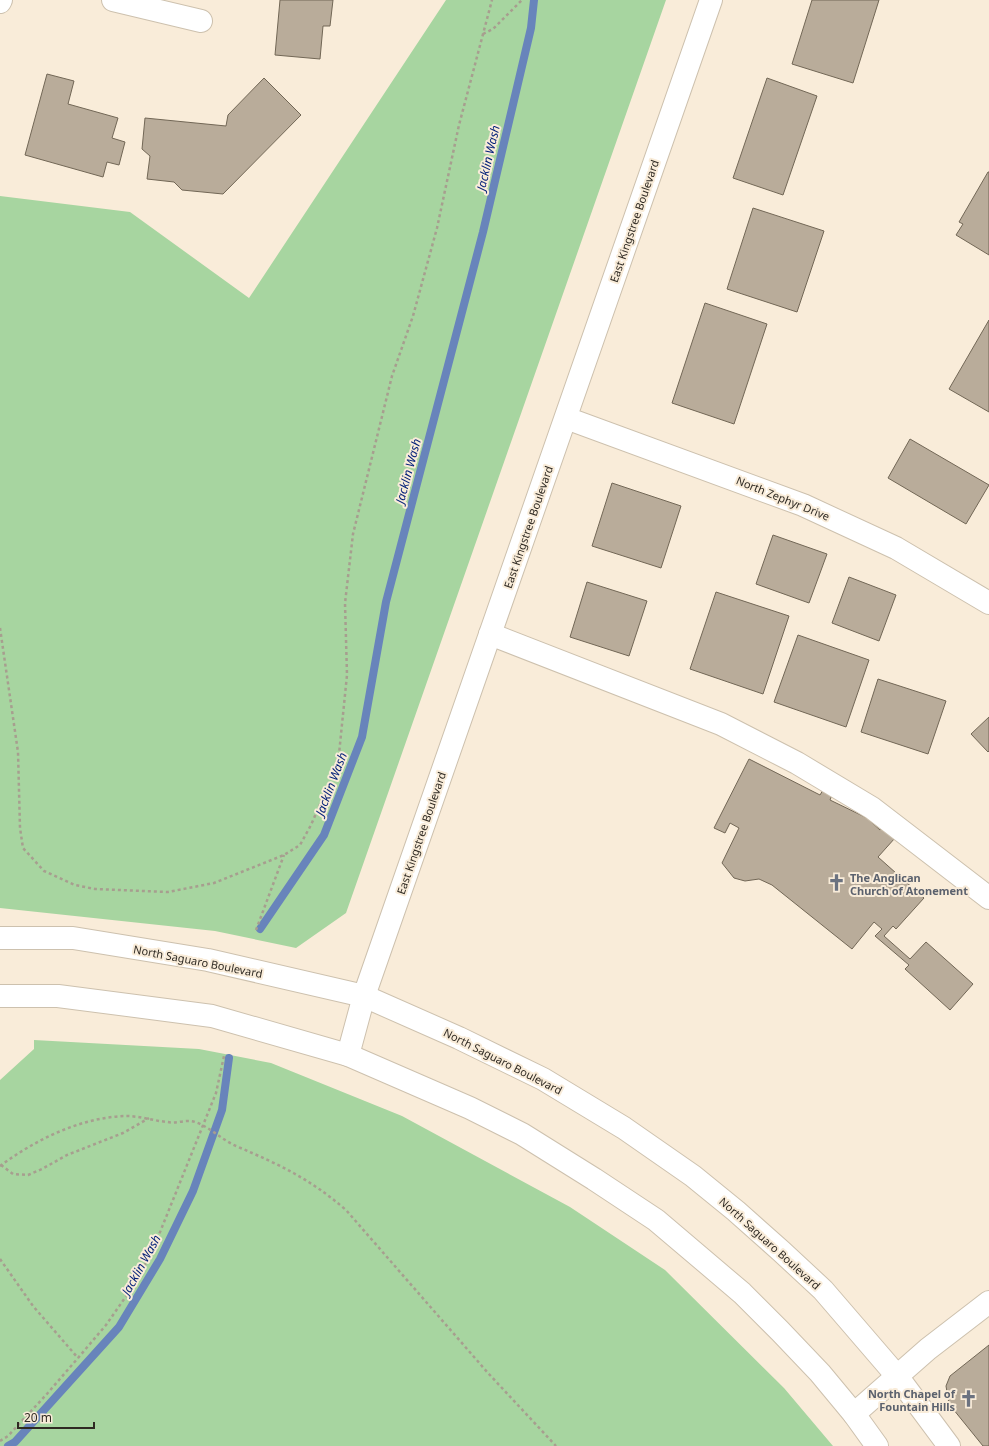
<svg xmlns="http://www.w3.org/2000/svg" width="989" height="1446" viewBox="0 0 989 1446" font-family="'Noto Sans',sans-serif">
  <rect width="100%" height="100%" fill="#f9ecd9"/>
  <g fill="#a7d5a0">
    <polygon points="446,0 666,0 346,913 296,948 215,931 0,908 0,196 130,212 249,298"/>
    <polygon points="34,1040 199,1049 271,1063 402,1116 570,1207 665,1270 784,1388 833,1446 0,1446 0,1080 34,1049"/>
  </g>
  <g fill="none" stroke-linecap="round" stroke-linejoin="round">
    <g stroke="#6884bb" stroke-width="8">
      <polyline points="260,929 324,835 362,737 386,602 483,232 531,28 534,0"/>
      <polyline points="8,1446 15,1442 119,1327 160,1259 193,1191 222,1110 229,1058"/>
    </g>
  </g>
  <g fill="#b9ac9a" stroke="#726756">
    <polygon points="280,0 333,0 330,26 323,26 320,59 275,55"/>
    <polygon points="812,0 879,0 853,83 792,64"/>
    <polygon points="47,74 74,81 68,104 118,118 112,138 125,142 119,165 107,162 103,177 25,155"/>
    <polygon points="264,78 301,115 223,194 182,190 174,182 147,179 150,156 142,149 145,118 226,126 228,115"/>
    <polygon points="767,78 817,96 783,195 733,178"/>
    <polygon points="988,172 989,172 989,255 956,235 963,224 959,222"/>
    <polygon points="753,208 824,231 797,312 727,289"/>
    <polygon points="705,303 767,324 734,424 672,403"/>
    <polygon points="989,320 989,412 949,389"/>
    <polygon points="910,439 989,485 966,524 888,478"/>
    <polygon points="612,483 681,506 661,568 592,546"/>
    <polygon points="773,535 827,554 809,603 756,584"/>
    <polygon points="849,577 896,595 879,641 832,623"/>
    <polygon points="587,582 647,601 629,656 570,637"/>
    <polygon points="716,592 789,616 763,694 690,669"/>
    <polygon points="798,635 869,660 846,727 774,702"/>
    <polygon points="878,679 946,701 928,754 861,732"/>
    <polygon points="989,717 989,751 988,752 971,734"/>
    <polygon points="749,759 820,795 823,790 832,795 830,800 867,818 880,830 883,827 895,838 878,857 924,898 896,929 893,926 884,936 910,959 926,942 973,984 950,1010 905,969 909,965 875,936 882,929 874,922 852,949 772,885 759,879 745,881 734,878 722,863 739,828 730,823 725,833 714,828"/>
    <polygon points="989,1345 989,1446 983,1446 949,1404 946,1386 950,1376"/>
  </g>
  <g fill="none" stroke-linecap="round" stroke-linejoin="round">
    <defs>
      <g id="minor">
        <polyline points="113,0 201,21"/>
        <polyline points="0,2 1,0"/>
        <polyline points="566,418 803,505 896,548 989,603"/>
        <polyline points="490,634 721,724 797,763 872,808 989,898"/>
        <polyline points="348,1055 364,996 711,0"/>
        <polyline points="854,1414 928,1349 989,1302"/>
      </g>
      <g id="major">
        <polyline points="0,938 73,938 208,960 364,996 459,1038 543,1079 624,1128 693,1176 736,1211 781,1251 823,1290 854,1326 897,1376 949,1446"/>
        <polyline points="0,996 58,996 212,1016 348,1055 470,1108 522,1134 594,1179 656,1220 742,1293 780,1331 820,1373 854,1414 877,1446"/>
      </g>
    </defs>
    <use href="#minor" stroke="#cdc1ae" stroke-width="24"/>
    <use href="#major" stroke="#cdc1ae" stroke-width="24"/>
    <g stroke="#a79e8f" stroke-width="2.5" stroke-dasharray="3 3" stroke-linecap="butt">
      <polyline points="483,34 493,29 522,0"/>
      <polyline points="0,628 18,752 20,828 23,848 44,871 75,885 95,889 168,892 214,883 284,855 300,845 311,825 332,777 339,754 347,675 345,603 353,534 392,376 413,316 437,228 459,125 492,0"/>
      <polyline points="256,930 284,855"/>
      <polyline points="1,1165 13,1174 28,1175 42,1169 67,1155 123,1133 149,1118"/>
      <path d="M0,1166C35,1140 81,1117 126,1116C140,1116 154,1121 168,1122C176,1124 186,1119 195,1122C210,1127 222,1140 236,1146C280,1165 309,1178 346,1210L488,1373L556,1446"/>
      <polyline points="0,1259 33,1306 78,1358"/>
      <polyline points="0,1441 8,1436 46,1395 78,1358 106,1325 136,1282 154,1247 216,1093 224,1056"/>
    </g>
    <use href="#minor" stroke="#fff" stroke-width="22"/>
    <use href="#major" stroke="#fff" stroke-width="22"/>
  </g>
  <defs>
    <symbol id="church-bare" viewBox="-9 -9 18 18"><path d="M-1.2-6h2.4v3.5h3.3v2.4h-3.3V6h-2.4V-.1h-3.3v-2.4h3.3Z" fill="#6b7280" stroke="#f9ecd9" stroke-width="2.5" paint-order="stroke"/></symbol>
  </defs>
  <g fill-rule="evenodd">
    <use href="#church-bare" x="824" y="870" width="25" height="25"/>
    <use href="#church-bare" x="956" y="1386" width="25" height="25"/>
  </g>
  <g text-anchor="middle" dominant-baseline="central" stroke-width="4" stroke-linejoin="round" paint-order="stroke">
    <g font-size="11" fill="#2f2a23" stroke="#f9ecd9">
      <text transform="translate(634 221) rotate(-71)">East Kingstree Boulevard</text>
      <text transform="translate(783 498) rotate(22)">North Zephyr Drive</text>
      <text transform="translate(528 527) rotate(-71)">East Kingstree Boulevard</text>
      <text transform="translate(421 833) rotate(-71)">East Kingstree Boulevard</text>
      <text transform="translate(198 961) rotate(11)">North Saguaro Boulevard</text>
      <text transform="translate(503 1061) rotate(27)">North Saguaro Boulevard</text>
      <text transform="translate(770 1243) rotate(42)">North Saguaro Boulevard</text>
    </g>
    <g font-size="11" font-weight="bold" fill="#5b616d" stroke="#f9ecd9" text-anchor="start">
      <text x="850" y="877">The Anglican<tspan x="850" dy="13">Church of Atonement</tspan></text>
      <text x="955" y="1393" text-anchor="end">North Chapel of<tspan x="955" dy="13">Fountain Hills</tspan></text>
    </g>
    <g font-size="12" font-style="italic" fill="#001e78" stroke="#f9ecd9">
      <text transform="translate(488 158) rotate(-77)">Jacklin Wash</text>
      <text transform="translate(408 471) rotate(-75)">Jacklin Wash</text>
      <text transform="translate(331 784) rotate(-69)">Jacklin Wash</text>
      <text transform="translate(141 1265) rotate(-61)">Jacklin Wash</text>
    </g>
  </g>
  <path d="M18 1422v6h76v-6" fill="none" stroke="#2f2a23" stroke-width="2"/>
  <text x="24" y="1422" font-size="12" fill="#2f2a23" stroke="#f9ecd9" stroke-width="3" paint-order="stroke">20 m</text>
</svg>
